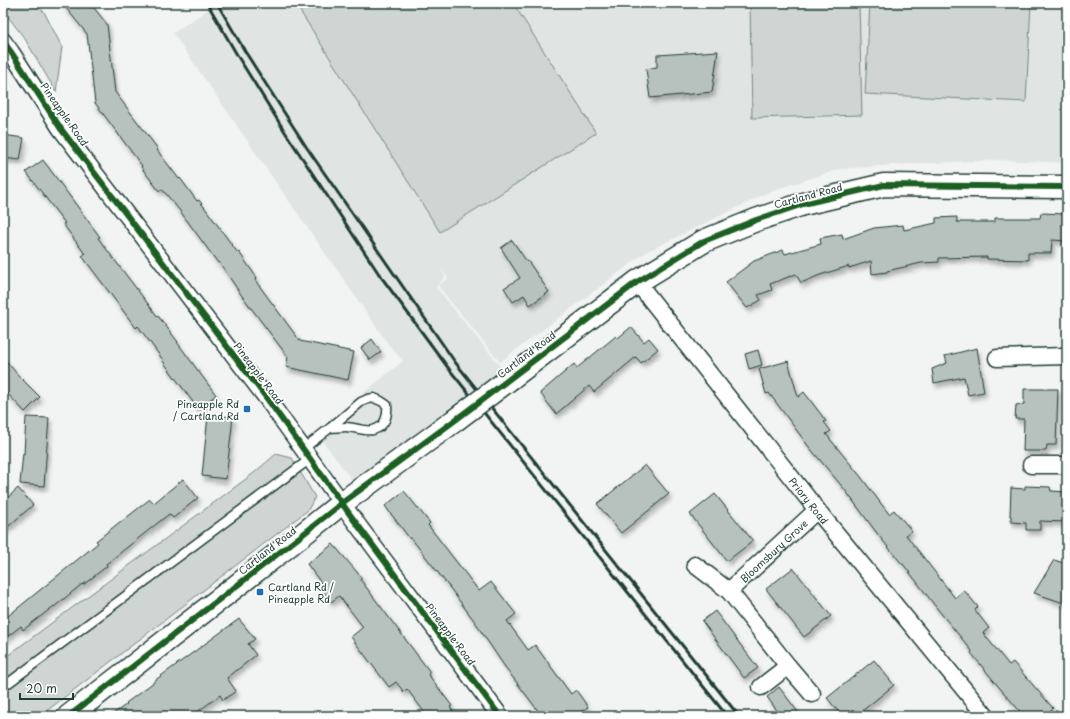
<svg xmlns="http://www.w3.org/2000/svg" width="1070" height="719" viewBox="0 0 1070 719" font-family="'Playpen Sans',sans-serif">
  <defs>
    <filter id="shadow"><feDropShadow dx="2.5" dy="4.5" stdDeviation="2" flood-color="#0004"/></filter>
  </defs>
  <rect width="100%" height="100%" fill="#f2f3f3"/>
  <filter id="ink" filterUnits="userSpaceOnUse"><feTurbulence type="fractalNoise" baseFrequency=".025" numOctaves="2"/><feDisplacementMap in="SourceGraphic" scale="8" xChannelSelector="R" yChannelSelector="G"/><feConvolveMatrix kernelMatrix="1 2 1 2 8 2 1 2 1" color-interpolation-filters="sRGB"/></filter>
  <g filter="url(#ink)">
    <polygon fill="#e0e4e3" points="218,3 1067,3 1067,163 999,160 907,164 841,169 773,190 646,252 500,362 438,286 448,278 441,269 445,277 436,287 504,371 354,483 316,432 403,361 389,345 273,178 173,33"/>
    <g fill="#ced5d3" stroke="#768984">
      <polygon points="3,3 34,3 44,12 62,47 56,92 25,39 3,10"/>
      <polygon points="295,3 513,3 596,133 440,232"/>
      <polygon points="750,3 859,3 862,115 752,118"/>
      <polygon points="870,3 1031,3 1026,102 865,94"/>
      <polygon points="276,454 292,458 315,497 308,510 40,716 3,716 3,659 254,473"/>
    </g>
    <g fill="#b7c1bd" stroke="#1f3d34" filter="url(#shadow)">
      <polygon points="62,3 90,3 107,24 115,92 158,149 157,150 179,179 180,178 197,201 199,200 238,253 239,252 257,278 255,280 300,341 354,352 348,380 286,367 288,357 242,296 219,262 218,263 180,211 162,189 159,191 141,167 142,166 95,103 87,34"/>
      <polygon points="718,51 712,92 650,98 646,69 657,67 657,55"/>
      <polygon points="3,135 24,138 20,160 3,158"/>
      <polygon points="43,160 100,237 98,238 158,317 159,317 178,342 177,342 216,395 198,409 162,360 163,360 138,326 136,328 82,256 85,254 63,224 65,223 26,172"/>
      <polygon points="1041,213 1067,214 1067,241 1052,240 1051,253 1028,253 1028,260 987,259 987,257 939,258 939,262 921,263 887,271 887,272 872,274 871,261 849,268 849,266 820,275 801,283 796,274 770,284 772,290 758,295 761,300 747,308 726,282 754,261 783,250 785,254 821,244 820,238 842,234 843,239 874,228 903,225 904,230 936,223 936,218 957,217 957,222 995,222 995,218 1040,218"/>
      <polygon points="512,240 527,262 528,261 549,292 530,305 524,295 513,302 504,288 520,278 501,248"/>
      <polygon points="631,327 644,342 649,338 658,349 641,363 636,357 594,392 589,386 556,414 540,393 574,364 577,368 616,336 618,338"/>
      <polygon points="372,339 381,352 370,360 361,348"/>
      <polygon points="977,348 984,392 968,395 964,377 934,383 932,369 947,363 945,356"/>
      <polygon points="758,350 762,365 749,369 745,354"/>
      <polygon points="3,357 18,375 40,397 25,412 3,389"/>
      <polygon points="788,361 798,397 804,392 826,421 824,422 831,431 826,434 861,477 889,514 894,510 912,531 906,535 955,598 964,590 978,607 975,610 989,628 983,633 1009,665 1013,662 1053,708 1044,716 1024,716 998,686 971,653 972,651 939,611 903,564 902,564 879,536 845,490 809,447 769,393 766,394 759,369"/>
      <polygon points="1024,389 1058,389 1056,445 1047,445 1046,451 1023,451 1024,419 1015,419 1016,405 1024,404"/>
      <polygon points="208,415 233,417 226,479 202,476"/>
      <polygon points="26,417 49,418 44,486 20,484 23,453 24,454"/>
      <polygon points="645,465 669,494 621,533 597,504"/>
      <polygon points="183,479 198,498 173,518 169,514 106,564 107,566 83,585 82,584 54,607 54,606 23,630 21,626 3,640 3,620 98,543 96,541 121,521 121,522 150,499 154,503"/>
      <polygon points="1025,486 1050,487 1051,491 1067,492 1067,522 1040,521 1040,530 1026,530 1026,523 1011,522 1011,516 1010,516 1011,488 1025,489"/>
      <polygon points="18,488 33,505 3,531 3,502"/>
      <polygon points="404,491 430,523 428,525 479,591 491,582 516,614 507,621 528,650 535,645 571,694 576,690 588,707 575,716 542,716 505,667 478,627 478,626 450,588 411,538 410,539 385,506"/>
      <polygon points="715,494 753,541 727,561 690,514"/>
      <polygon points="333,544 362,578 360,579 430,672 428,674 452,706 450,707 456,716 427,716 407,689 404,692 396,682 389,687 351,637 363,627 339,596 331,602 319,586 321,583 307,564"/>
      <polygon points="1054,560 1067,564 1067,604 1034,593"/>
      <polygon points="793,568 831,616 804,637 766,589"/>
      <polygon points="715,611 758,668 744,678 702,621"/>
      <polygon points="239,619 255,639 248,644 256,655 227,678 236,691 223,700 220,695 192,716 110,716 127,704 126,703 154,682 154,681"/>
      <polygon points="874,660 894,685 856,716 842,716 827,698"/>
      <polygon points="779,687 801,716 781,716 767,697"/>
    </g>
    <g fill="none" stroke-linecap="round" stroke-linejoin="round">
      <defs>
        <g id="lane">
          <path d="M303,449L330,428L361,402L368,399L374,398L381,401L387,405C388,416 385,427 373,430C365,432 354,427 346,427C340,427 335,428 330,428"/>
          <polyline points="3,687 310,459"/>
        </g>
        <g id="street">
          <polyline points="3,41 11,52 61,129 268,400 351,516 500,716"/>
          <path id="s1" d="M637,282L817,510L986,716"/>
          <polyline points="997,358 1067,356"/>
          <polyline points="1031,465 1067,465"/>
          <polyline points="695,565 729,591 788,666 812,694"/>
          <path id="s2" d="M729,591L817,510"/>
          <polyline points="761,687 788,666"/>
        </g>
        <g id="secondary">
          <polyline points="511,378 637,282 704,241 756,220 803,204 884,185 1067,187"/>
          <polyline points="69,716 302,535 342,503 454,421"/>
        </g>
      </defs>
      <use href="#lane" stroke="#1f3d34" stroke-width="11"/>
      <use href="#street" stroke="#1f3d34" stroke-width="19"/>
      <use href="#secondary" stroke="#1f3d34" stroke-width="25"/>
      <use href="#lane" stroke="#fff" stroke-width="8"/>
      <use href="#street" stroke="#fff" stroke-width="16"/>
      <use href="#secondary" stroke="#fff" stroke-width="22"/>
      <g stroke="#1f3d34" stroke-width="3">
        <polyline points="207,3 240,60 287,135 379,274 449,369 727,716"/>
        <polyline points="217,3 246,53 307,148 455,362 739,716"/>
      </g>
      <defs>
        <polyline id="secondary-bridge" points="454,421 511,378"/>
      </defs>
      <use href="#secondary-bridge" stroke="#1f3d34" stroke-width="25" stroke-linecap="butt"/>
      <use href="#secondary-bridge" stroke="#fff" stroke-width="22"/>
      <defs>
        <g id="cycleway">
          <polyline points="3,41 11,52 61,129 268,400 351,516 500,716"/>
          <polyline points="69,716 302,535 342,503 454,421 637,282 704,241 756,220 803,204 884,185 1067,187"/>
        </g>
      </defs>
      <use href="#cycleway" stroke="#fff" stroke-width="8"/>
      <use href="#cycleway" stroke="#1b5e20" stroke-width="6"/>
    </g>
  </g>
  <g fill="#1f6fb2" stroke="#fff" stroke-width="1.5">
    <rect x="243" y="405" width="8" height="8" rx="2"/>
    <rect x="256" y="588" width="8" height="8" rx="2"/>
  </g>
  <g text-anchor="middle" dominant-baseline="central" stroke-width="3.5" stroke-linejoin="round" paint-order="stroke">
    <g font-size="10" fill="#1f3d34" stroke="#fff">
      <text transform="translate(65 114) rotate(55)">Pineapple Road</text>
      <text transform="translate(808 195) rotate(-15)">Cartland Road</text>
      <text transform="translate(526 354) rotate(-37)">Cartland Road</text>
      <text transform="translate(259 373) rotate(53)">Pineapple Road</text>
      <text stroke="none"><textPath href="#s1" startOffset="278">Priory Road</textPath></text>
      <text transform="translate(267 550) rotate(-38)">Cartland Road</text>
      <text stroke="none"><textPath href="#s2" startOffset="60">Bloomsbury Grove</textPath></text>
      <text transform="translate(451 634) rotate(53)">Pineapple Road</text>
    </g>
    <g font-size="10" fill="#1f3d34" stroke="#fff" text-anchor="end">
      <text x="239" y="403">Pineapple Rd<tspan x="239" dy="12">/ Cartland Rd</tspan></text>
      <text x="268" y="586" text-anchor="start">Cartland Rd /<tspan x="268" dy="12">Pineapple Rd</tspan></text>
    </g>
  </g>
  <rect width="1070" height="719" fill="none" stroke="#fff" stroke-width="16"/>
  <rect x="8" y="8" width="1054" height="703" fill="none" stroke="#1f3d34" stroke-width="1.5" filter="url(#ink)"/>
  <path d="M20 693v6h53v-6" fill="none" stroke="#1f3d34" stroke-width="2"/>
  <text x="26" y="693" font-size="12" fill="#1f3d34" stroke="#ffffff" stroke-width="3" paint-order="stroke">20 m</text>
</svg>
